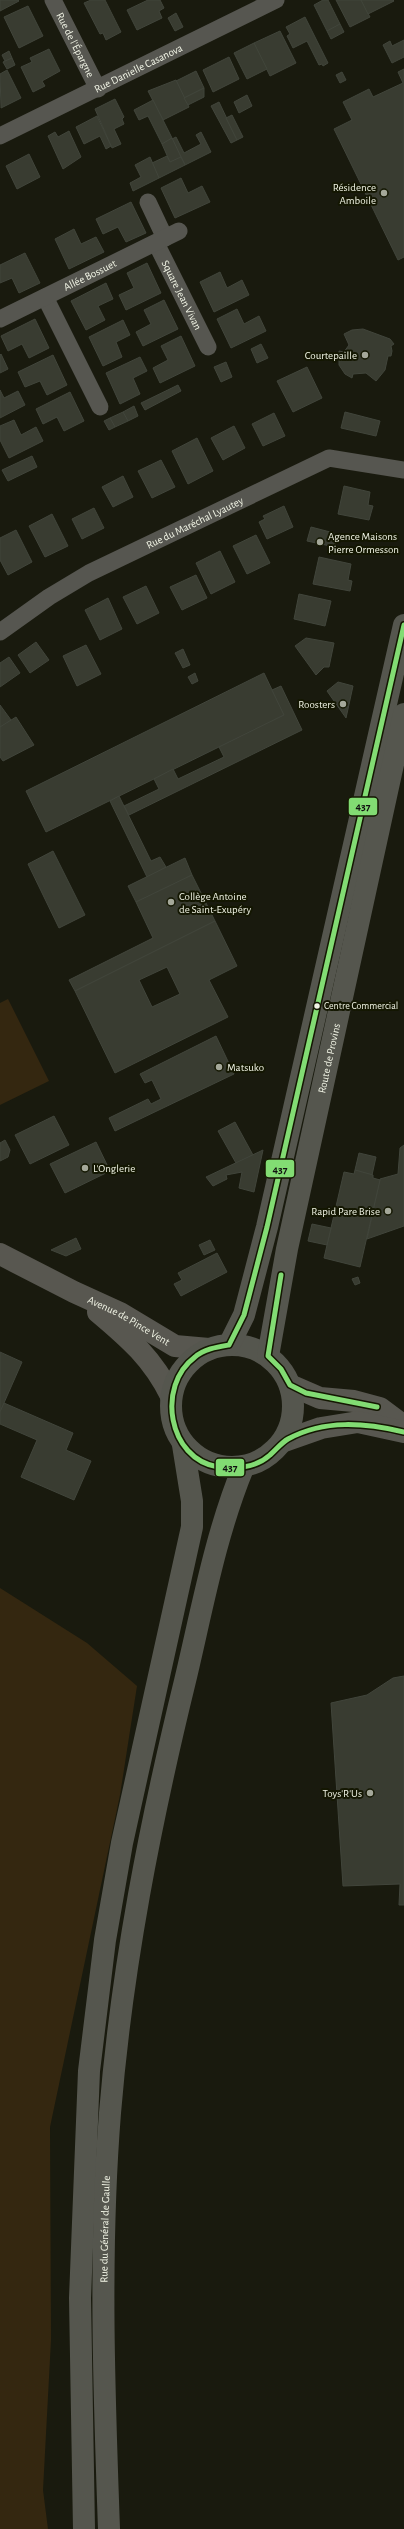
<svg xmlns="http://www.w3.org/2000/svg" width="404" height="2529" viewBox="0 0 404 2529" font-family="'Alegreya Sans',sans-serif">
  <rect width="100%" height="100%" fill="#191a0e"/>
  <g fill="#342710">
    <polygon points="8,999 49,1081 0,1105 0,1003"/>
    <polygon points="0,1588 87,1643 137,1686 120,1795 50,2127 51,2340 43,2490 48,2529 0,2529"/>
  </g>
  <g fill="#393c31" stroke="#41453b" fill-rule="evenodd">
    <polygon points="0,0 18,0 19,1 0,11"/>
    <polygon points="91,0 105,0 121,32 106,40 103,33 100,34 84,3"/>
    <polygon points="148,0 160,0 164,8 159,11 162,18 137,30 127,10"/>
    <polygon points="323,0 328,0 340,24 327,31 314,5"/>
    <polygon points="336,0 361,0 370,17 350,27"/>
    <polygon points="361,0 393,0 394,1 368,14"/>
    <polygon points="28,6 43,36 19,48 4,17"/>
    <polygon points="176,13 183,27 175,31 168,18"/>
    <polygon points="305,17 328,63 323,66 322,64 319,65 307,41 293,48 287,36 290,34 286,27"/>
    <polygon points="340,24 344,32 331,39 327,31"/>
    <polygon points="280,31 296,63 270,76 254,43"/>
    <polygon points="404,40 404,57 392,63 383,45 390,41 392,46"/>
    <polygon points="254,43 267,69 247,79 234,53"/>
    <polygon points="49,49 60,71 42,81 45,86 33,92 21,67 32,62 30,58"/>
    <polygon points="9,51 12,58 5,61 2,55"/>
    <polygon points="229,57 239,79 213,92 203,70"/>
    <polygon points="12,58 15,65 7,69 3,62"/>
    <polygon points="404,69 404,257 398,260 334,129 352,120 343,102 369,89 373,97 403,83 398,72"/>
    <polygon points="7,70 21,98 1,108 0,74"/>
    <polygon points="196,71 204,88 184,98 176,81"/>
    <polygon points="342,72 346,80 340,83 336,75"/>
    <polygon points="176,80 189,107 163,120 148,91"/>
    <polygon points="204,88 204,97 188,105 184,98"/>
    <polygon points="247,95 252,106 239,113 234,102"/>
    <polygon points="115,99 124,117 122,119 124,124 114,129 121,144 112,148 95,109"/>
    <polygon points="153,100 172,138 162,144 148,116 139,120 134,110"/>
    <polygon points="219,102 237,140 231,143 211,106"/>
    <polygon points="232,115 243,137 237,140 226,118"/>
    <polygon points="97,116 111,146 106,149 100,136 84,144 76,127"/>
    <polygon points="69,131 81,157 63,169 48,136 55,132 58,137"/>
    <polygon points="201,132 211,152 185,165 172,139 176,137 184,153 201,144 196,135"/>
    <polygon points="172,138 181,157 170,162 162,144"/>
    <polygon points="29,154 40,177 17,189 6,166"/>
    <polygon points="167,156 170,162 181,157 185,165 159,178 152,163"/>
    <polygon points="150,157 159,178 133,191 130,183 141,177 135,165"/>
    <polygon points="181,178 188,193 202,186 210,202 175,218 161,188"/>
    <polygon points="131,202 146,233 126,242 118,227 103,234 96,219"/>
    <polygon points="74,229 81,244 96,237 104,252 69,269 55,239"/>
    <polygon points="25,253 40,283 19,293 12,278 0,283 0,265"/>
    <polygon points="147,263 161,293 126,310 119,295 134,288 127,273"/>
    <polygon points="220,272 227,288 242,280 249,295 214,312 200,282"/>
    <polygon points="106,283 113,299 98,306 105,320 86,330 71,301"/>
    <polygon points="164,300 178,329 143,346 136,332 151,324 144,310"/>
    <polygon points="237,309 244,324 259,316 266,331 231,348 217,319"/>
    <polygon points="35,319 49,348 29,358 22,344 8,351 1,336"/>
    <polygon points="123,320 130,335 116,342 122,357 103,366 89,337"/>
    <polygon points="363,329 390,339 394,344 391,346 392,351 391,356 388,356 385,370 376,381 366,373 353,374 352,378 345,374 339,365 339,351 344,352 349,345 344,334 352,330"/>
    <polygon points="181,336 195,366 160,383 153,368 168,360 161,346"/>
    <polygon points="261,344 268,358 257,363 251,349"/>
    <polygon points="1,354 8,369 0,373 0,355"/>
    <polygon points="53,355 67,385 47,395 40,381 25,387 18,372"/>
    <polygon points="140,357 147,371 133,378 140,394 120,404 106,373"/>
    <polygon points="226,362 232,377 221,382 214,367"/>
    <polygon points="307,367 322,398 293,412 277,381"/>
    <polygon points="178,385 181,391 145,410 141,403"/>
    <polygon points="0,390 4,398 18,391 25,405 0,418"/>
    <polygon points="70,392 84,421 64,431 57,417 43,424 36,409"/>
    <polygon points="134,406 138,416 128,421 123,412"/>
    <polygon points="123,412 128,421 115,427 110,418"/>
    <polygon points="345,412 380,421 376,436 341,428"/>
    <polygon points="274,413 285,436 263,446 252,424"/>
    <polygon points="110,418 115,427 109,430 104,421"/>
    <polygon points="14,420 21,435 36,427 43,441 9,458 0,440 0,426"/>
    <polygon points="234,426 245,448 223,460 211,438"/>
    <polygon points="197,438 213,471 188,484 172,451"/>
    <polygon points="32,456 37,467 8,481 2,470"/>
    <polygon points="161,460 175,487 152,498 138,471"/>
    <polygon points="123,476 133,497 113,507 102,487"/>
    <polygon points="344,486 370,492 368,505 373,506 369,520 338,514"/>
    <polygon points="284,506 293,527 267,539 259,522 265,519 263,516"/>
    <polygon points="94,508 104,528 82,539 72,519"/>
    <polygon points="52,514 68,546 45,557 29,526"/>
    <polygon points="311,527 334,533 333,536 337,537 335,547 307,541"/>
    <polygon points="16,530 32,562 8,575 0,560 0,538"/>
    <polygon points="256,535 270,563 247,574 233,546"/>
    <polygon points="220,551 235,582 211,594 196,563"/>
    <polygon points="319,557 351,564 348,580 352,581 350,591 313,584"/>
    <polygon points="196,575 207,598 182,610 170,587"/>
    <polygon points="146,586 159,613 137,624 123,597"/>
    <polygon points="299,594 331,601 325,626 294,619"/>
    <polygon points="108,598 122,629 100,640 85,610"/>
    <polygon points="306,638 334,643 329,667 324,667 316,675 295,646"/>
    <polygon points="36,642 49,660 30,673 18,655"/>
    <polygon points="86,645 101,674 77,686 63,656"/>
    <polygon points="183,649 190,665 183,668 175,653"/>
    <polygon points="9,657 20,673 0,687 0,663"/>
    <polygon points="195,673 198,681 192,684 188,677"/>
    <polygon points="264,673 284,715 46,832 26,791"/>
    <polygon points="338,682 353,686 346,718 327,691"/>
    <polygon points="281,686 302,730 129,815 124,806 159,789 154,779 173,769 178,779 224,757 219,747 284,715 272,690"/>
    <polygon points="0,705 11,720 0,727"/>
    <polygon points="16,717 34,745 3,761 0,757 0,727"/>
    <polygon points="119,796 151,861 160,857 166,867 147,877 110,801"/>
    <polygon points="53,851 85,915 59,928 28,864"/>
    <polygon points="185,858 192,875 136,902 128,886"/>
    <polygon points="192,875 215,921 75,991 69,980 153,938 136,902"/>
    <path d="M215,921L237,966L209,980L228,1017L115,1073L75,991ZM167,967L180,994L152,1007L139,980Z"/>
    <polygon points="216,1036 234,1074 115,1131 109,1118 148,1099 151,1104 161,1099 152,1080 145,1083 140,1074"/>
    <polygon points="54,1116 69,1145 30,1164 15,1135"/>
    <polygon points="235,1122 253,1155 236,1163 218,1131"/>
    <polygon points="5,1140 10,1150 8,1157 0,1161 0,1143"/>
    <polygon points="96,1142 110,1171 65,1193 50,1164"/>
    <polygon points="404,1145 404,1226 367,1239 380,1179 398,1174 400,1148"/>
    <polygon points="263,1150 254,1192 239,1188 242,1172 226,1175 227,1179 213,1186 206,1177"/>
    <polygon points="359,1153 376,1157 372,1175 355,1170"/>
    <polygon points="355,1170 373,1175 373,1178 380,1180 360,1267 324,1258 344,1172 354,1174"/>
    <polygon points="312,1224 331,1228 327,1245 308,1241"/>
    <polygon points="76,1238 81,1249 66,1256 51,1250"/>
    <polygon points="210,1240 215,1250 204,1255 199,1245"/>
    <polygon points="217,1253 227,1272 181,1296 174,1284 182,1280 178,1273"/>
    <polygon points="358,1277 360,1283 355,1285 352,1279"/>
    <polygon points="0,1352 22,1362 0,1412"/>
    <polygon points="4,1403 73,1433 66,1450 91,1461 74,1500 21,1477 37,1440 0,1424 0,1412"/>
    <polygon points="404,1676 404,1905 399,1905 400,1884 343,1886 331,1703 367,1695 393,1678"/>
  </g>
  <g fill="none" stroke-linecap="round" stroke-linejoin="round">
    <g stroke="#565650" stroke-width="17">
      <path id="s1" d="M53,0L98,89"/>
      <path id="s2" d="M0,136L276,0"/>
      <polyline points="148,202 165,238"/>
      <path id="s3" d="M156,243L208,347"/>
      <polyline points="45,297 100,407"/>
      <path id="s4" d="M0,319L179,231"/>
      <path id="s5" d="M0,632L49,597L89,573L329,458L404,470"/>
    </g>
    <g stroke="#585750" stroke-width="22">
      <path id="s6" d="M0,1254L74,1292L120,1313L175,1346L209,1349"/>
      <path d="M98,1312C129,1338 153,1359 171,1396"/>
      <polyline points="290,1385 320,1398 354,1401 380,1408 404,1426"/>
      <polyline points="284,1441 321,1428 358,1422 404,1432"/>
    </g>
    <g stroke="#55564e" stroke-width="22">
      <circle cx="232" cy="1406" r="61"/>
      <polyline points="229,1345 244,1315 267,1227 404,625"/>
      <path id="s7" d="M268,1356L287,1249L404,714"/>
      <polyline points="84,2529 80,2298 89,2071 105,1940 122,1843 192,1527 192,1501 183,1445"/>
      <path id="s8" d="M109,2529C104,2391 99,2251 110,2113C122,1966 150,1824 185,1681C202,1610 215,1536 243,1468"/>
    </g>
    <defs>
      <g id="bus-1">
        <path d="M404,625L267,1227L244,1315L229,1345C217,1347 204,1349 195,1357C156,1386 168,1459 218,1467C236,1469 257,1467 270,1455C277,1449 281,1443 288,1439C325,1419 365,1423 404,1432"/>
        <polyline points="281,1275 268,1356 281,1369 290,1385 306,1393 377,1407"/>
      </g>
    </defs>
    <use href="#bus-1" stroke="#141702" stroke-width="8"/>
    <use href="#bus-1" stroke="#82dc73" stroke-width="5"/>
  </g>
  <g fill="#a5a89a" stroke="#141702" stroke-width="1.5">
    <circle cx="384" cy="193" r="4"/>
    <circle cx="365" cy="355" r="4"/>
    <circle cx="320" cy="542" r="4"/>
    <circle cx="343" cy="704" r="4"/>
    <circle cx="171" cy="902" r="4"/>
    <circle cx="219" cy="1067" r="4"/>
    <circle cx="85" cy="1168" r="4"/>
    <circle cx="388" cy="1211" r="4"/>
    <circle cx="370" cy="1793" r="4"/>
  </g>
  <circle fill="#f1f4e5" stroke="#141702" stroke-width="1.5" cx="317" cy="1006" r="3.5"/>
  <g text-anchor="middle" dominant-baseline="central" stroke-width="4" stroke-linejoin="round" paint-order="stroke">
    <g font-size="10" fill="#f1f4e5" stroke="#141702" text-anchor="start">
      <text x="324" y="1006">Centre Commercial</text>
    </g>
    <g font-size="11" fill="#f1f4e5" stroke="#141702">
      <text stroke="none"><textPath href="#s1" startOffset="50">Rue de l'Épargne</textPath></text>
      <text stroke="none"><textPath href="#s2" startOffset="154">Rue Danielle Casanova</textPath></text>
      <text stroke="none"><textPath href="#s4" startOffset="100">Allée Bossuet</textPath></text>
      <text stroke="none"><textPath href="#s3" startOffset="58">Square Jean Vivan</textPath></text>
      <text stroke="none"><textPath href="#s5" startOffset="224">Rue du Maréchal Lyautey</textPath></text>
      <text stroke="none"><textPath href="#s7" startOffset="304">Route de Provins</textPath></text>
      <text stroke="none"><textPath href="#s6" startOffset="145">Avenue de Pince Vent</textPath></text>
      <text stroke="none"><textPath href="#s8" startOffset="300">Rue du Général de Gaulle</textPath></text>
    </g>
    <g font-size="11" fill="#f1f4e5" stroke="#141702" text-anchor="end">
      <text x="376" y="187">Résidence<tspan x="376" dy="13">Amboile</tspan></text>
      <text x="357" y="355">Courtepaille</text>
      <text x="328" y="536" text-anchor="start">Agence Maisons<tspan x="328" dy="13">Pierre Ormesson</tspan></text>
      <text x="335" y="704">Roosters</text>
      <text x="179" y="896" text-anchor="start">Collège Antoine<tspan x="179" dy="13">de Saint-Exupéry</tspan></text>
      <text x="227" y="1067" text-anchor="start">Matsuko</text>
      <text x="93" y="1168" text-anchor="start">L'Onglerie</text>
      <text x="380" y="1211">Rapid Pare Brise</text>
      <text x="362" y="1793">Toys'R'Us</text>
    </g>
  </g>
  <g stroke="#141702" stroke-width="1.5">
    <rect x="348" y="797" width="30" height="19" rx="4" fill="#82dc73"/>
    <rect x="265" y="1159" width="30" height="19" rx="4" fill="#82dc73"/>
    <rect x="215" y="1458" width="30" height="19" rx="4" fill="#82dc73"/>
  </g>
  <g font-size="11" text-anchor="middle" font-weight="bold" fill="#111">
    <text x="363" y="810">437</text>
    <text x="280" y="1173">437</text>
    <text x="230" y="1471">437</text>
  </g>
</svg>
